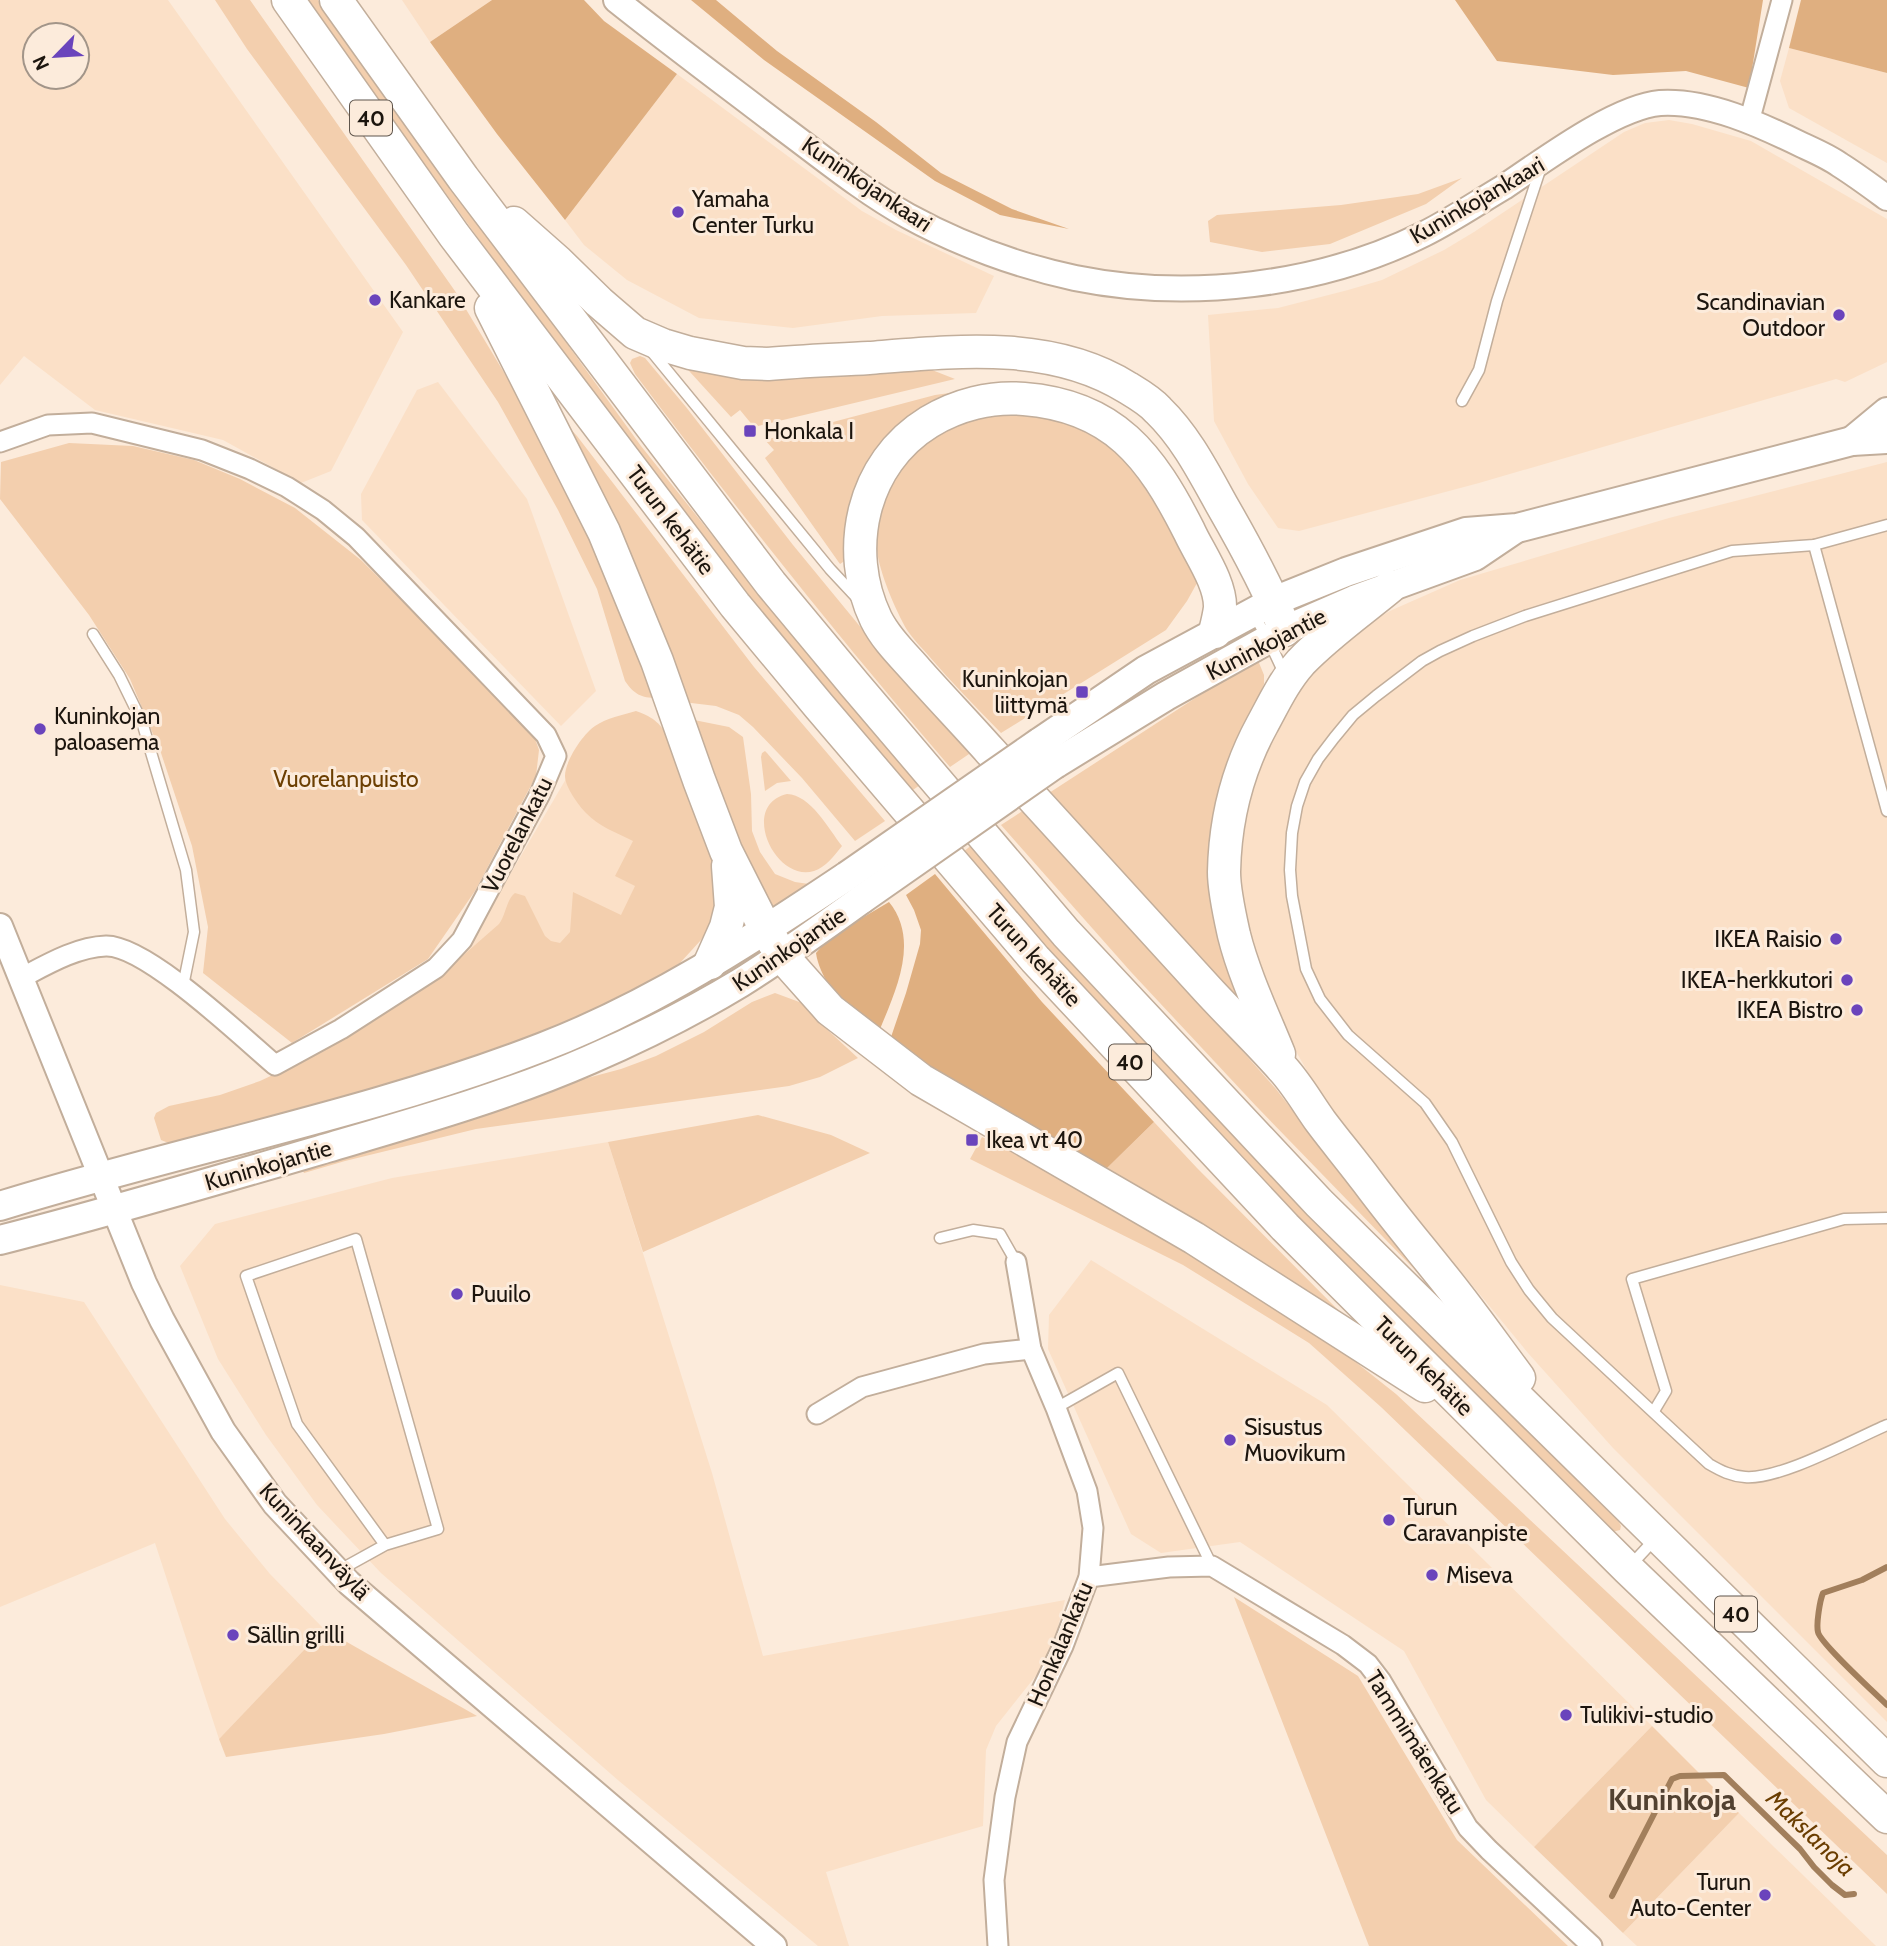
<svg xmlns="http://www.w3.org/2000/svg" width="1887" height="1946" viewBox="0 0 1887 1946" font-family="Cabin,sans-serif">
  <rect width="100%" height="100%" fill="#fcebdb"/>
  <g fill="#fbe0c7" fill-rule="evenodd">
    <path d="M0,0H168L403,332L331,471L301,483L223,440L95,410L24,356L0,385ZM35,35H77V77H35Z"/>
    <polygon points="402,0 492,0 430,42"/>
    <polygon points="1789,48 1887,73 1887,163 1789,108 1780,81"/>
    <polygon points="677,74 862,211 896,230 994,276 976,313 882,316 793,328 699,318 627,280 584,245 565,220"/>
    <polygon points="1669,120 1692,124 1751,141 1887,219 1887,362 1845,382 1836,379 1479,483 1299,531 1278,528 1248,484 1214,421 1208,315 1278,308 1348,290 1382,280 1444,250 1474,232 1624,132 1645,123"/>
    <polygon points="438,382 527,499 596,691 561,726 362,520 361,494 417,390"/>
    <polygon points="1887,462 1887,1722 1613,1448 1528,1353 1333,1116 1290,1041 1260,982 1236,884 1238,818 1293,688 1364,625 1392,610 1460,580 1669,518"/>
    <polygon points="580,755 663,875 602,956 453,972"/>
    <polygon points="608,1142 712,1473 763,1656 1065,1600 1050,1658 996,1726 986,1750 983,1826 826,1872 849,1946 818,1946 619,1781 381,1573 317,1505 266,1435 218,1359 180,1266 215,1224 392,1178"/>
    <polygon points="1091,1260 1327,1405 1652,1726 1534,1847 1486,1800 1404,1651 1240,1542 1161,1553 1131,1534 1048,1349 1049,1315"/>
    <polygon points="0,1285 84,1302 225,1519 270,1574 324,1629 219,1739 155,1543 0,1607"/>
    <polygon points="1739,1813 1876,1946 1637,1946 1623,1933"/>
  </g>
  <g fill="#f3cfae">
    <path d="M215,0H250L455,291L529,414L591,537L657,698C641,698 634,694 625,681L597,589L558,510L498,402L406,265L247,49Z"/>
    <polygon points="306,0 318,0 641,446 759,594 920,785 910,792 750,600 556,346"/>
    <polygon points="1462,178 1426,204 1330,244 1262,252 1210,242 1208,221 1217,215 1341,205 1418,194"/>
    <path d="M640,356L645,358L686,407L793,545L904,680L972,752L950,767C840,640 736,508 635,374L630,363L632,359Z"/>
    <polygon points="680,361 788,376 932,370 955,379 754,427 740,410 731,417"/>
    <polygon points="957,392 930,405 849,558 840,564 765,458 774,450 765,440 935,395"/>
    <path d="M987,412L1048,415L1100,435L1118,454L1140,481L1182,547L1196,575L1197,583L1187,601L1166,630L1001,733C976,707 951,682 928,655C921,647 913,639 907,630C896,611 879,572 877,550C872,499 908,447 952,424C962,418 976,415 987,412Z"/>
    <polygon points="567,425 577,436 754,667 885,821 855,841 802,778 753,727 739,715 716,706 683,702"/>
    <polygon points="69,443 133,446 194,460 240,479 295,508 361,560 532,730 539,750 536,776 475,891 428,959 292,1043 203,973 208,927 192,846 161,753 130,679 89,615 0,499 1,462"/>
    <polygon points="1257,658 1264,675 1264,684 1223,775 1215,814 1241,1002 1049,793"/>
    <path d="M636,711C655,718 660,723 671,741L717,875V905L710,925L701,940L680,963L661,976L596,1012L502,1051L384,1087L171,1144L161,1140L154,1118L156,1113L169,1106L220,1095L260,1081L294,1065L435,980L499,924C506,915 506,900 515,893L525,896L545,936L551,941L560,943L570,932L573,892L621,915L635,886L615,876L633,841C617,833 598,826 586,813C579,806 565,787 565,776C565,761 583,734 595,726C607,718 622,715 636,711Z"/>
    <polygon points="689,719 729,727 743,737 751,794 752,831 760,852 775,874 795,882 816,885 776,908 765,898 759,889"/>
    <polygon points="765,751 767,753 791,781 777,783 765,791 761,757 762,753"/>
    <path d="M787,794C811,795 828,828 842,846C834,856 826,867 814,871C775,883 739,805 787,794Z"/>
    <polygon points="1027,808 1276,1089 1418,1273 1256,1106 1131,972 1001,825"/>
    <path d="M973,844L1340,1244L1619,1522L1621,1526L1620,1530L1612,1532L1609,1530C1390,1308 1163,1091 963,852Z"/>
    <polygon points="775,993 802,1003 819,1022 858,1058 820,1077 789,1086 476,1129 345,1161 304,1173 303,1171 345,1153 535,1092 621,1069 656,1056 704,1032 752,1002"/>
    <polygon points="758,1115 831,1135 870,1153 643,1252 608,1142"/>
    <polygon points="1154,1122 1197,1168 1342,1314 1106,1169"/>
    <polygon points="982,1137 1071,1178 1319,1333 1396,1394 1887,1855 1887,1894 1381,1407 1309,1343 1183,1265 970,1159"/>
    <polygon points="1234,1597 1358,1676 1457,1840 1568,1946 1369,1946"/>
    <polygon points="324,1629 477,1716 384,1734 226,1757 219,1739"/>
    <polygon points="1652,1726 1739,1813 1623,1933 1534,1847"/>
  </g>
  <g fill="#dfaf80">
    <polygon points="492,0 584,0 604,21 677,74 565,220 497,134 430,42"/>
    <polygon points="691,0 716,0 777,51 876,122 941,173 1012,209 1069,229 1000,215 935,181 764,60"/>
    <polygon points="1455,0 1763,0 1749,88 1686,71 1613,75 1497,61"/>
    <polygon points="1801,0 1887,0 1887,73 1789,48"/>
    <polygon points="935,874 1042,1002 1154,1122 1106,1169 944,1079 891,1037 906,993 920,944 921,930 914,910 906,895"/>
    <path d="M889,902C920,940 896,990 880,1029C872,1024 862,1020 855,1015C837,1000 819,975 816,953L830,937Z"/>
  </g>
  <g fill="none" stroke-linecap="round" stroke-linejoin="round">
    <g stroke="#a27f5c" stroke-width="6">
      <path d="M1887,1567L1862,1580L1823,1593C1820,1600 1816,1624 1818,1632C1820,1643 1875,1693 1887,1705"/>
      <polyline points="1612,1896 1672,1779 1680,1776 1724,1775 1800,1849 1814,1867 1832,1885 1845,1895 1854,1894"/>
    </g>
    <defs>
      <g id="service">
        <polyline points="652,352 830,569 858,599"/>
        <polyline points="1462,401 1479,370 1497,301 1541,167"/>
        <path d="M1887,525L1814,545L1732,551L1525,616L1473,636L1440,651L1422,661L1376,696L1353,715L1334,738L1318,759L1305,782L1297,806L1292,833L1290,870L1292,896L1306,969L1320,999L1348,1035L1425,1103L1452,1142L1511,1262L1529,1290L1552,1318L1709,1464C1721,1471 1731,1476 1745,1477C1780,1480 1852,1440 1887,1425"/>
        <polyline points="1814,545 1887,811"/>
        <polyline points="1254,615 1268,639 1284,673"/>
        <polyline points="93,634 119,675 142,722 186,870 194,932 183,986"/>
        <polyline points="940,1238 973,1230 1000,1234 1016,1262"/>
        <polyline points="1056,1408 1118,1373 1212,1566"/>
        <polyline points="1654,1411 1666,1391 1632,1279 1844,1219 1887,1218"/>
        <polyline points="1630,1566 1655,1539"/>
        <polyline points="338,1571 385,1545 438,1529 356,1239 246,1276 297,1424 385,1545"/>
      </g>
      <g id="minor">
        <polyline points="1749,122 1782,0"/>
        <path d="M0,442L48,425L92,423L202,450L250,469L287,487L323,510L356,537L546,735L556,756L540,794L462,940L436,968L341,1029L275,1065C242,1037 146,945 106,946C76,947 46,965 21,978"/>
        <polyline points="817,1414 862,1387 984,1354 1031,1349"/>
        <polyline points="1089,1577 1169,1567 1212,1566 1343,1645 1368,1664 1381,1681 1468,1828 1489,1850 1592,1946"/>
        <polyline points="998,1946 994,1880 1005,1797 1017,1742 1063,1646 1089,1577 1093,1528 1087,1491 1056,1408 1031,1349 1016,1262"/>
      </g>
      <g id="tertiary">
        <path d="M616,0C670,43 725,84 780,126C822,157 863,191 908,216C959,244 1019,266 1075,278C1188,301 1320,286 1424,234C1452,220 1477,203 1504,187C1543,161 1615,107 1660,103C1707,100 1761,125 1802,145C1815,151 1829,157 1840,165C1856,175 1872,187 1887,198"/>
        <polyline points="0,926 144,1283 162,1320 223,1431 275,1504 349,1583 774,1946"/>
      </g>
      <g id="secondary">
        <polyline points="1852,441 1887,412"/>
        <polyline points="1040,742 1146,670 1274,601 1346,572 1466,532 1517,528 1852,441 1887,439"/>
        <polyline points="1055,764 1166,696 1285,630 1354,600 1475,556 1515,529"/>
        <path d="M0,1206C180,1150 367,1115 543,1047C652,1005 750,941 847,876"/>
        <path d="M0,1240C110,1212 218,1180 327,1148C415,1122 504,1097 589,1060C640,1038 692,1012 740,983C782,957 822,928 862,899"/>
      </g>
      <g id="trunk">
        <polyline points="288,0 454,235 735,605 819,706 1035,959 1285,1227 1628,1569 1887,1817"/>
        <polyline points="336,0 463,178 771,584 855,685 1066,933 1319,1203 1887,1761"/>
        <path d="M514,223L557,261L599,302L635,333L663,345L690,353L743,363L768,364C802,361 836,360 869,358C956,351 1052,340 1128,388C1138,394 1150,401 1158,410C1186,437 1204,473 1223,507C1246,547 1268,587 1285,630"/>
        <polyline points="491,308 604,532 657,661 699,780 726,851 766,930 782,956 830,1010 921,1080 1194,1238 1425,1386"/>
        <path d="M1215,632C1217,624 1219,616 1220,608C1221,583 1199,553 1189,531C1151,456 1114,406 1024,399C991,396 957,405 929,422C862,463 843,550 876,619C886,639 903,655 917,671C941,698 966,724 990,751C1063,830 1135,910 1208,990C1232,1016 1258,1041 1282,1068C1297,1084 1308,1104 1321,1122C1336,1142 1352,1161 1367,1181C1390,1212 1415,1242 1439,1272C1467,1306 1493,1343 1519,1378"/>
        <polyline points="710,963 726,927 731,907 728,866"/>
        <path d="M1279,1054C1264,1017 1244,975 1234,935C1230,917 1224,891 1224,872C1225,820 1237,771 1262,725C1274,703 1284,681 1301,662C1328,634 1361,611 1390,587"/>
      </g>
    </defs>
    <use href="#service" stroke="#c2ae9b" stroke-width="13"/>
    <use href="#minor" stroke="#c2ae9b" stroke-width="23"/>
    <use href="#tertiary" stroke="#c2ae9b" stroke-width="28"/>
    <use href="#secondary" stroke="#c2ae9b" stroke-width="32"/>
    <use href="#trunk" stroke="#c2ae9b" stroke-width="35"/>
    <use href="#service" stroke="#fff" stroke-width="10"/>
    <use href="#minor" stroke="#fff" stroke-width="19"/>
    <use href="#tertiary" stroke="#fff" stroke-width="24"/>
    <use href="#secondary" stroke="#fff" stroke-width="28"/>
    <use href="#trunk" stroke="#fff" stroke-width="32"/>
    <defs>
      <g id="secondary-bridge">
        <polyline points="847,876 1040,742"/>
        <polyline points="862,899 1055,764"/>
      </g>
    </defs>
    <use href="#secondary-bridge" stroke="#c2ae9b" stroke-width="32" stroke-linecap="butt"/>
    <use href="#secondary-bridge" stroke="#fff" stroke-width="28"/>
  </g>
  <g fill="#6a44bc" stroke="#fcebdb" stroke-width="2.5">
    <circle cx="678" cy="212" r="7"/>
    <circle cx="375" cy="300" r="7"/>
    <circle cx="1839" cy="315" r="7"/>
    <rect x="743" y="424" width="14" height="14" rx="3.5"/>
    <rect x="1075" y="685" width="14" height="14" rx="3.5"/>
    <circle cx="40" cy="729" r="7"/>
    <circle cx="1836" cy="939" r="7"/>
    <circle cx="1847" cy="980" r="7"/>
    <circle cx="1857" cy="1010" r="7"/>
    <rect x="965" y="1133" width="14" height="14" rx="3.5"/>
    <circle cx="457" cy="1294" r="7"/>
    <circle cx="1230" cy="1440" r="7"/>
    <circle cx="1389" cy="1520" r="7"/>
    <circle cx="1432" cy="1575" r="7"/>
    <circle cx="233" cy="1635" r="7"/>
    <circle cx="1566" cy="1715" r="7"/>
    <circle cx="1765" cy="1895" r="7"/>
  </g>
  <g text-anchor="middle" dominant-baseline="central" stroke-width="6" stroke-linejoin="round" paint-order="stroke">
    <g fill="#fcebdb" stroke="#5f554c" stroke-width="2">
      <rect x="350" y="100.5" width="42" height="35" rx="5"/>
      <rect x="1109" y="1044.5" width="42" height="35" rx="5"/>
      <rect x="1715" y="1596.5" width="42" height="35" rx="5"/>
    </g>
    <g font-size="21" font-weight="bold" fill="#1c150e">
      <text x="371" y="118">40</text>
      <text x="1130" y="1062">40</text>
      <text x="1736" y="1614">40</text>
    </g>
    <g font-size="23" fill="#1c150e" stroke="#fcebdb">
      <text transform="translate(867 184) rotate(34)">Kuninkojankaari</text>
      <text transform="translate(1477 200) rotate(-30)">Kuninkojankaari</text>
      <text transform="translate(671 520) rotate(53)">Turun kehätie</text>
      <text transform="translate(1266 644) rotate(-27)">Kuninkojantie</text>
      <text transform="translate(517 835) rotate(-63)">Vuorelankatu</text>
      <text transform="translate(789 949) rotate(-34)">Kuninkojantie</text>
      <text transform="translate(1034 955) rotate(48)">Turun kehätie</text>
      <text transform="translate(268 1165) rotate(-16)">Kuninkojantie</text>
      <text transform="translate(1424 1366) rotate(45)">Turun kehätie</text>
      <text transform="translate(315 1541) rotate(47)">Kuninkaanväylä</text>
      <text transform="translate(1060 1644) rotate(-67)">Honkalankatu</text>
      <text transform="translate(1415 1742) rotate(58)">Tammimäenkatu</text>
    </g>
    <g font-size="23" fill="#1c150e" stroke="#fcebdb" text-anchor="start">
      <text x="692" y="199">Yamaha<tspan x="692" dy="26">Center Turku</tspan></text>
      <text x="389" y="300">Kankare</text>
      <text x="1825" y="302" text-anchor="end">Scandinavian<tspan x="1825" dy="26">Outdoor</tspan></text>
      <text x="764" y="431">Honkala I</text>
      <text x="1068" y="679" text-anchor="end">Kuninkojan<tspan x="1068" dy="26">liittymä</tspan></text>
      <text x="54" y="716">Kuninkojan<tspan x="54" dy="26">paloasema</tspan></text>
      <text x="1822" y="939" text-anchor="end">IKEA Raisio</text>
      <text x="1833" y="980" text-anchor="end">IKEA-herkkutori</text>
      <text x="1843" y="1010" text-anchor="end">IKEA Bistro</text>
      <text x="986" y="1140">Ikea vt 40</text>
      <text x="471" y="1294">Puuilo</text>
      <text x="1244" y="1427">Sisustus<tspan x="1244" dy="26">Muovikum</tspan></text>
      <text x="1403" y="1507">Turun<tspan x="1403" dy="26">Caravanpiste</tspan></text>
      <text x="1446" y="1575">Miseva</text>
      <text x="247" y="1635">Sällin grilli</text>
      <text x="1580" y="1715">Tulikivi-studio</text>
      <text x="1751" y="1882" text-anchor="end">Turun<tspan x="1751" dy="26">Auto-Center</tspan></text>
    </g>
    <g font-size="23" fill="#6c3f02" stroke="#fcebdb">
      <text x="346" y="779">Vuorelanpuisto</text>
    </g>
    <g font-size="24" font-style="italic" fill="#6a3d00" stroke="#fcebdb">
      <text transform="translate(1811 1833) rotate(44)">Makslanoja</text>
    </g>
    <g font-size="30" font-weight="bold" fill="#524131" stroke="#fcebdb">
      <text x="1672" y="1799">Kuninkoja</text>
    </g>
  </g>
  <g transform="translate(56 56) rotate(245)"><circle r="33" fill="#fcebdb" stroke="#a29589" stroke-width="2"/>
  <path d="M0-5L12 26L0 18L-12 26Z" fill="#6a44bc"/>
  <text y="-10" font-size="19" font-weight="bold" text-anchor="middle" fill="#1c150e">N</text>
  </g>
</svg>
